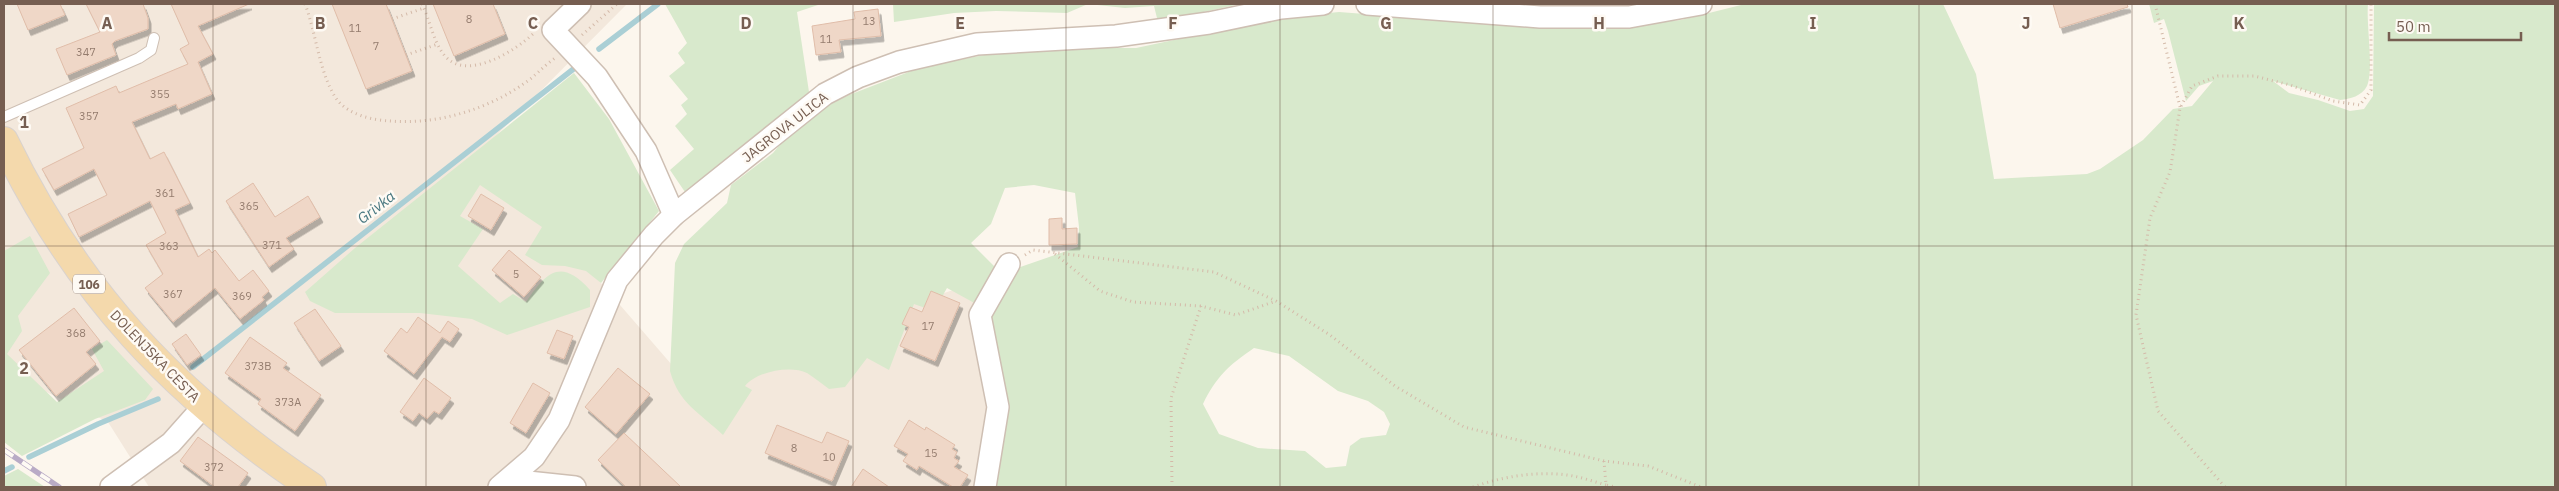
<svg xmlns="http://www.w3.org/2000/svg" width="2559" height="491" viewBox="0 0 2559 491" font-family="'IBM Plex Sans',sans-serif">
  <defs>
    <filter id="shadow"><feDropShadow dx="3" dy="5.5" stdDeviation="0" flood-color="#0004"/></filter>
  </defs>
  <rect width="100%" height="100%" fill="#fcf6ed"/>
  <polygon fill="#f3e8dc" points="4,4 627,4 484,148 685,380 971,284 993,408 982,487 149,487 108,422 28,383 4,383"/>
  <g fill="#d8e9cc" fill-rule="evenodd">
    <polygon points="665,4 821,4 797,12 809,92 699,186 685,192 670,170 694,149 675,126 687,114 681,105 688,99 669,76 685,63 678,53 687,43"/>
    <polygon points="893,4 1240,4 1158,22 1154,6 1125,8 1088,4 1067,13 996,11 954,13 894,22"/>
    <path d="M1490,4H1648C1595,12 1543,9 1490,4Z"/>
    <path d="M1745,4H1943L1976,74L1994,179L2087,174L2100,169L2143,140L2173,109L2192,106L2213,81L2199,86L2186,101L2168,31L2164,19L2154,23L2149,4H2368C2366,24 2374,70 2367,86C2362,96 2350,99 2340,100L2273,81L2289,93L2318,100L2350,111L2364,109L2373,96L2374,4H2555V487H992L988,338L992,310L1009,271L1078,247L1079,227L1075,193L1034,185L1005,188L991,224L971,243L996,268L978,305L947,288L934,311L914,304L889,370L867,358L845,387L829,389C822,384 815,378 807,373C791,365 757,371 745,386L752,390L723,435C699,412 679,404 670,371L675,263L684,244L727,203L731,185L773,153L787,136L820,109L849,95L919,68L994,53L1089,48H1136L1278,18L1339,12L1558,29H1597L1681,20ZM1254,348L1289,356L1338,391L1368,401L1384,412L1390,424L1386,435L1361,438L1350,446L1346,466L1326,468L1305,451L1258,448L1219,434L1203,404C1216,377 1229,365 1254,348Z"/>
    <path d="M574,73L609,119L659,211L601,283L586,271L565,266L542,265L525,255L542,227L480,185L460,216L483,229L458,266L500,303L513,294L526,302C546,273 560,257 590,290V307L507,335L472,319L420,313H335L310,301L305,292L355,248Z"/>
    <polygon points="30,236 50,273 18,316 22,331 7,354 57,402 104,371 92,349 107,340 153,389 145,400 95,419 22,456 4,442 4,251"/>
    <polygon points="18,469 45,487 4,487 4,476"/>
  </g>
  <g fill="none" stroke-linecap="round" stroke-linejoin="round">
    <g stroke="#aacfd5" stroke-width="5.5">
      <polyline points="599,49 658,4"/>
      <polyline points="193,367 576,67"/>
      <polyline points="29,457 98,424 158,399"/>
      <polyline points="4,471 12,467"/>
    </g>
  </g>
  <g fill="#efd7c7" stroke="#e0bda9" filter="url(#shadow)">
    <polygon points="17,4 60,4 65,15 28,30"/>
    <polygon points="86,4 143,4 148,18 148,29 115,41 112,44 116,55 67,75 56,49 100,32"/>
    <polygon points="171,4 249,4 198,26 213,54 198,62 212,94 178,109 176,104 132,122 150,159 164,152 190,203 175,210 198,257 209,249 212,253 215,250 239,281 253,270 269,291 262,297 264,300 240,319 215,288 173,322 145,288 163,274 146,245 166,233 150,201 79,237 68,214 107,195 94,169 54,190 42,169 84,148 66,108 116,86 119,93 188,64 180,49 189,44"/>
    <polygon points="332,4 386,4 412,71 366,89"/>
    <polygon points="433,4 493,4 505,34 454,56"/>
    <polygon points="2053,4 2127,4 2128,7 2060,28"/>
    <polygon points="878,9 881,36 839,40 841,52 816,55 812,26 855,19 854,12"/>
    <polygon points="253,183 275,217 308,196 320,217 286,238 294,249 269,267 226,201"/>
    <polygon points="481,194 504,208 491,230 468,216"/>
    <polygon points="1062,218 1062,229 1077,228 1077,244 1049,245 1049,219"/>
    <polygon points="509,250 541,277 524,297 492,270"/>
    <polygon points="931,291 960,303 935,361 900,346 909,327 902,324 910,307 922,312"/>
    <polygon points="74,308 100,341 86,352 96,364 56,396 19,350"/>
    <polygon points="315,309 341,346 319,361 294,323"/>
    <polygon points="418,317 440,333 448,321 459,329 450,342 442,337 414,374 384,351 401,328 407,333"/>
    <polygon points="557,330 573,336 564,359 547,353"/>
    <polygon points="186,334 201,355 187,365 172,344"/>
    <polygon points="250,337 287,363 283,368 321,395 295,431 258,404 261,399 225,373"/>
    <polygon points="618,368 650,394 616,434 585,407"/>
    <polygon points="424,378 451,398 439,414 434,411 427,419 419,413 413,421 400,412"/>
    <polygon points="533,383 550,393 526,433 510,423"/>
    <polygon points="909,420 925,430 926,427 955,445 952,449 957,452 954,458 959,461 954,467 968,475 960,487 953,487 919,466 917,470 903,461 908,454 894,446"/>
    <polygon points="777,425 822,443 827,432 849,441 832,481 765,453"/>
    <polygon points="624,433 681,487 626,487 598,460"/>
    <polygon points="198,437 248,473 238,487 215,487 180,461"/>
    <polygon points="863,469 889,487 851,487"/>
  </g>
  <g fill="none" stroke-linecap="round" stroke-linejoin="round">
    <defs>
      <polyline id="service" points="4,117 139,58 151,50 154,38"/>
      <g id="minor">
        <polyline points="580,4 553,30 597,77 646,151 674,215"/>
        <polyline points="1367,4 1540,17 1629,17 1701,4"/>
        <polyline points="509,480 575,487"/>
        <polyline points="111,487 171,443 203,407"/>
        <polyline points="499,487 534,457 559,420 617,280 654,235 674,215 825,94 858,77 899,62 977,44 1116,36 1209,23 1281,8 1323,4"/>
        <polyline points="985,487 998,407 980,315 1009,264"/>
      </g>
      <path id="primary" d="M4,141C77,292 173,394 312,487"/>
    </defs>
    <use href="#service" stroke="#cebfb3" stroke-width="12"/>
    <use href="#minor" stroke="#cebfb3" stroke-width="24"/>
    <use href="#primary" stroke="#d9d2ce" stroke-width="30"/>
    <g stroke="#d4baa9" stroke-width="3" stroke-dasharray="1 4" stroke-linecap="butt">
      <path d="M305,4C316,32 320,78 338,101C350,115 372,120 390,121C438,125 490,109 529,80C538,73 545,65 555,58"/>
      <path d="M422,4C430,20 433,42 445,56C467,82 517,50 535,32"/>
      <polyline points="2155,4 2180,107"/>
      <polyline points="392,19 424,8"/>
      <polyline points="582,35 617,4"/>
      <polyline points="406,55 438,44"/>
      <polyline points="1055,254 1100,291 1133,302 1201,306 1236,315 1276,301"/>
      <polyline points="1025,255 1033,250 1214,272 1276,301 1330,335 1395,386 1464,427 1604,461 1648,466 1701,487"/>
      <polyline points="1604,461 1606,485 1615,487"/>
      <polyline points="1172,487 1171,398 1201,306"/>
      <path d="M1473,487C1504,476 1541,470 1573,476C1584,478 1595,482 1606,485"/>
      <polyline points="2225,487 2158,411 2136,315 2150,218 2170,172 2180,108 2192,86 2218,76 2254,76 2290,85 2333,101 2360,105 2371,90 2371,4"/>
    </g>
    <use href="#service" stroke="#fff" stroke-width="10"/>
    <use href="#minor" stroke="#fff" stroke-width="21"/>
    <use href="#primary" stroke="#f4d9ac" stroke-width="28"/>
    <defs>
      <polyline id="rail" points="4,450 59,487"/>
    </defs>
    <use href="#rail" stroke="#b9abc6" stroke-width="5.5"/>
    <use href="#rail" stroke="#fefaf4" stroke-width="4" stroke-dasharray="11" stroke-linecap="butt"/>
  </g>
  <path fill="none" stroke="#765e51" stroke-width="1" stroke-opacity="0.55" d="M213,4V487M426,4V487M640,4V487M853,4V487M1066,4V487M1280,4V487M1493,4V487M1706,4V487M1919,4V487M2132,4V487M2346,4V487M4,246H2555"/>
  <g text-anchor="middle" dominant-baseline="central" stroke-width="5" stroke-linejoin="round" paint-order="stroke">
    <g font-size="11" fill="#947c6e">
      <text x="469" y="19">8</text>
      <text x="869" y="21">13</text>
      <text x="355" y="28">11</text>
      <text x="826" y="39">11</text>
      <text x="376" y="46">7</text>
      <text x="86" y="52">347</text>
      <text x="160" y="94">355</text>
      <text x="89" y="116">357</text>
      <text x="165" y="193">361</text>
      <text x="249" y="206">365</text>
      <text x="272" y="245">371</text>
      <text x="169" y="246">363</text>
      <text x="516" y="274">5</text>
      <text x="173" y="294">367</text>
      <text x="242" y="296">369</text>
      <text x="928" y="326">17</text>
      <text x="76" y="333">368</text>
      <text x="258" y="366">373B</text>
      <text x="288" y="402">373A</text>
      <text x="794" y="448">8</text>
      <text x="931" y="453">15</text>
      <text x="829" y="457">10</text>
      <text x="214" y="467">372</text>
    </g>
    <rect fill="#fefaf4" stroke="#9f8d82" stroke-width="1" x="73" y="274.5" width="32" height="19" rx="4"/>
    <g font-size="12" font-weight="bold" fill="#765e51">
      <text x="89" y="284">106</text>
    </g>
    <g font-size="14" fill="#765e51" stroke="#fefaf4">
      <text transform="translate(785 127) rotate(-38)">JAGROVA ULICA</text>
      <text transform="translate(155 356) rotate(46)">DOLENJSKA CESTA</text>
    </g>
    <g font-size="15" font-style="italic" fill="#487780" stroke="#fefaf4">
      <text transform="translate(376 207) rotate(-38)">Grivka</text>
    </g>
  </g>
  <g font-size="16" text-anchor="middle" font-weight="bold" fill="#765e51" stroke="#fefaf4" stroke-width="5" stroke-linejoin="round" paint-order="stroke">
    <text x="107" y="29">A</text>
    <text x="320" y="29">B</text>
    <text x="533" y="29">C</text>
    <text x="746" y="29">D</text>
    <text x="960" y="29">E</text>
    <text x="1173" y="29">F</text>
    <text x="1386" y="29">G</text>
    <text x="1599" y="29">H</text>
    <text x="1813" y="29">I</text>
    <text x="2026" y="29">J</text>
    <text x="2239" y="29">K</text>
    <text x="24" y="128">1</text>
    <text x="24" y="374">2</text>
  </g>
  <rect width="2559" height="491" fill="none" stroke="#765e51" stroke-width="10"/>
  <path d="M2389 32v8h132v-8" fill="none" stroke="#765e51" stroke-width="2.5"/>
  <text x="2396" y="32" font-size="15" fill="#765e51" stroke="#fefaf4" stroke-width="4" paint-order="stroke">50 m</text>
</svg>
